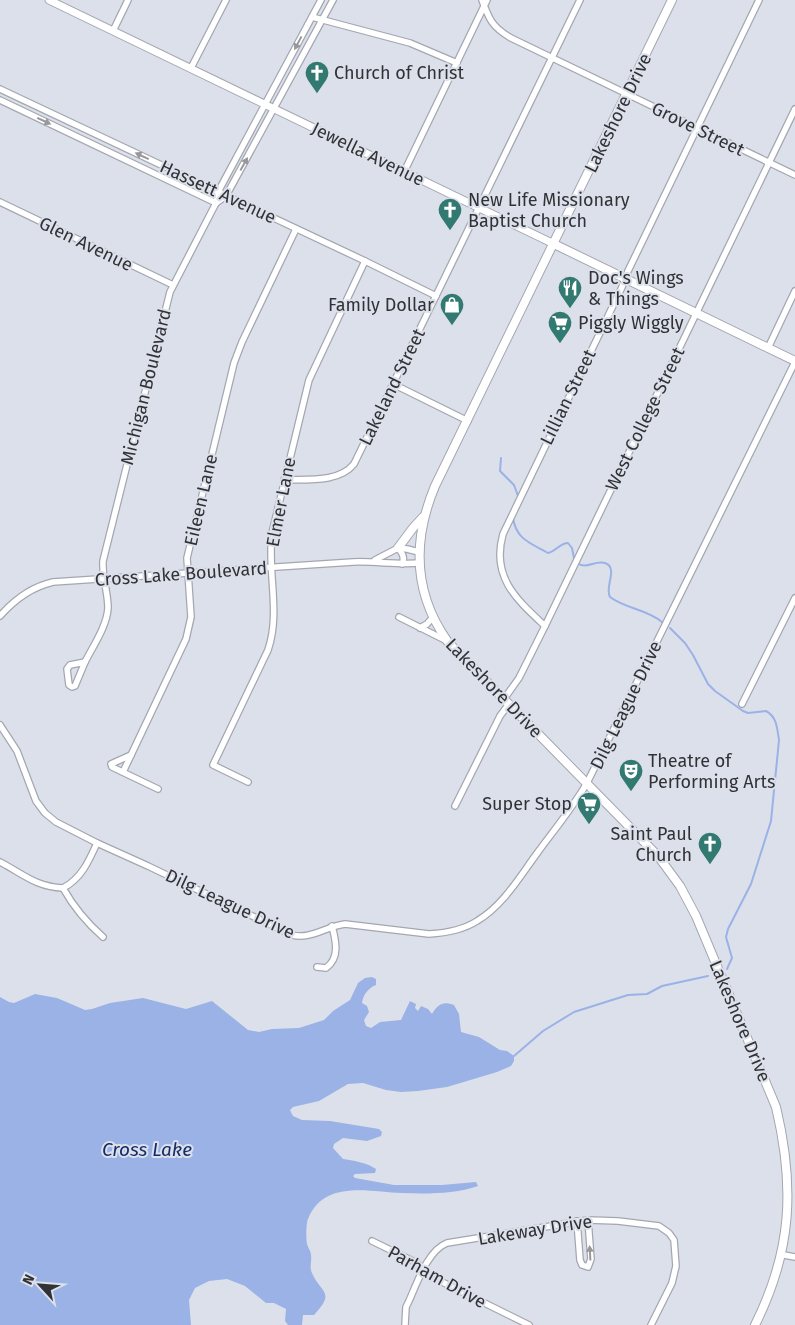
<svg xmlns="http://www.w3.org/2000/svg" width="795" height="1325" viewBox="0 0 795 1325" font-family="'Fira Sans',sans-serif">
  <rect width="100%" height="100%" fill="#dce0ea"/>
  <path fill="#9ab2e5" d="M372,977L376,979V985C368,988 363,995 362,1003L367,1006L369,1012L364,1020L366,1026L371,1028L380,1022L401,1020L410,1001L416,1004L415,1008L418,1011L421,1006L428,1009L432,1014C438,1004 443,1001 454,1005L459,1014L461,1032L479,1037L500,1050L507,1051L514,1056V1061L511,1066L497,1072L447,1087L418,1091L401,1092L386,1090L363,1083L348,1084L319,1101L293,1107L290,1110L293,1116L302,1120L330,1121L379,1129L382,1132L381,1136L367,1141L343,1138L334,1144L333,1148L343,1159C352,1160 368,1163 376,1169L375,1173L355,1174L353,1176L355,1178L394,1185H442L476,1182L478,1186C455,1194 427,1194 402,1193C370,1192 324,1179 308,1219C306,1223 306,1241 307,1244C308,1248 311,1251 311,1255C312,1262 309,1267 312,1273C321,1294 336,1291 314,1315H303L302,1325H288L285,1321L286,1309L274,1303H266L245,1286L227,1279L209,1281L195,1288L189,1300L191,1325H0V997L9,1002L14,1003L35,994L57,998L85,1010L92,1009L110,1003L143,998L186,1009L212,1001L248,1030L259,1032L272,1029L299,1028L324,1020L333,1011L350,1000L358,983L365,978Z"/>
  <g fill="none" stroke-linecap="round" stroke-linejoin="round">
    <g stroke="#9ab2e5" stroke-width="2">
      <polyline points="501,458 500,471 514,485 518,496"/>
      <path d="M513,518C516,539 530,543 548,553C556,551 560,543 568,543L572,548L574,558"/>
      <path d="M577,563C587,570 594,560 605,563C619,568 604,587 610,597C626,609 647,609 662,622"/>
      <path d="M670,628L685,643L693,655L708,684L715,691L743,711L748,713L766,711C777,717 777,728 779,740L771,821L751,884L728,929L726,937L732,958L727,969"/>
      <polyline points="514,1056 543,1031 574,1012 628,995 647,994 662,986 708,976"/>
    </g>
    <defs>
      <g id="minor">
        <path d="M482,0C489,19 492,27 511,38L795,175"/>
        <polyline points="312,17 410,43 457,63"/>
        <polyline points="113,31 128,0"/>
        <polyline points="191,68 226,0"/>
        <polyline points="0,89 365,261 436,296"/>
        <polyline points="0,100 216,203"/>
        <polyline points="404,172 487,0"/>
        <polyline points="0,202 173,285"/>
        <polyline points="216,203 226,196 333,0"/>
        <polyline points="768,348 795,291"/>
        <polyline points="393,384 468,421"/>
        <path d="M284,480C306,479 339,483 354,464L580,0"/>
        <path d="M398,548C403,554 405,558 402,564"/>
        <polyline points="375,560 398,548 407,549 419,552"/>
        <path d="M0,616C15,599 31,587 53,582L353,562C375,561 397,565 420,563"/>
        <polyline points="399,617 447,641"/>
        <path d="M545,626C516,599 491,577 503,534L622,287L628,271L759,0"/>
        <polyline points="420,628 427,624 433,617"/>
        <path d="M85,662C93,646 107,626 108,608C108,592 102,578 103,561L170,292L216,203L218,192L321,0"/>
        <polygon points="85,662 75,686 72,687 69,685 67,669 70,665"/>
        <polyline points="504,699 519,678 545,626 795,109"/>
        <polyline points="742,704 795,598"/>
        <path d="M0,725L17,751L36,801L45,813L56,822L97,843L148,866L292,935C310,940 327,926 345,924L429,934C446,933 463,930 477,921C504,905 520,876 538,852C555,829 573,807 587,783L795,362"/>
        <polyline points="131,755 111,764 112,767 158,789"/>
        <polyline points="123,772 186,639 191,617 187,558 234,363 242,342 296,229"/>
        <path d="M248,782L213,765L268,650C281,612 267,572 272,533L309,380L365,261"/>
        <polyline points="455,806 500,716 509,704"/>
        <path d="M0,862C23,874 36,887 63,888"/>
        <path d="M63,888C73,906 87,923 103,937"/>
        <path d="M63,888C81,879 89,861 97,843"/>
        <path d="M317,967L326,968C340,958 336,941 332,926"/>
        <polyline points="577,1221 580,1260 582,1265 588,1267 591,1259 588,1220"/>
        <polyline points="372,1241 417,1263 430,1276 529,1325"/>
        <polyline points="784,1255 795,1257"/>
        <path d="M405,1325L406,1307L409,1301C417,1283 428,1250 447,1243L588,1220L618,1221L659,1226L669,1233L674,1240L676,1266L672,1283L651,1325"/>
      </g>
      <polyline id="tertiary" points="49,0 554,244"/>
      <g id="secondary">
        <path d="M672,0L435,486C412,541 413,593 448,642L658,856L680,886L696,916L776,1107C795,1187 792,1251 755,1325"/>
        <polyline points="554,244 795,361"/>
        <polyline points="398,548 413,528 423,517"/>
      </g>
    </defs>
    <use href="#minor" stroke="#a4a7b1" stroke-width="8"/>
    <use href="#tertiary" stroke="#a4a7b1" stroke-width="9"/>
    <use href="#secondary" stroke="#a4a7b1" stroke-width="10"/>
    <use href="#minor" stroke="#fff" stroke-width="5.5"/>
    <use href="#tertiary" stroke="#fff" stroke-width="7"/>
    <use href="#secondary" stroke="#fff" stroke-width="8"/>
  </g>
  <defs><path id="oneway-solid" d="M-6-.8H1V-3.2L6.5 0L1 3.2V.8H-6Z" transform="scale(1.25)"/></defs>
  <g fill="#98989a">
    <use href="#oneway-solid" transform="translate(298 43) rotate(118)"/>
    <use href="#oneway-solid" transform="translate(44 121) rotate(25)"/>
    <use href="#oneway-solid" transform="translate(142 156) rotate(-155)"/>
    <use href="#oneway-solid" transform="translate(244 164) rotate(-61)"/>
    <use href="#oneway-solid" transform="translate(590 1253) rotate(-93)"/>
  </g>
  <defs>
    <symbol id="church-pin" viewBox="-11 -11 22 30"><path d="M0 17L-7.5 6A9.5 9.5 0 1 1 7.5 6Z" fill="#327971" stroke="#dce0ea"/><path d="M-1.2-6h2.4v3.5h3.3v2.4h-3.3V6h-2.4V-.1h-3.3v-2.4h3.3Z" fill="#fff"/></symbol>
    <symbol id="restaurant-pin" viewBox="-11 -11 22 30"><path d="M0 17L-7.5 6A9.5 9.5 0 1 1 7.5 6Z" fill="#327971" stroke="#dce0ea"/><path d="M-5-6h1v4h1v-4h1v4h1v-4h1v5L-1.5 .5V6h-2V.5L-5-1ZM5-6V6H3V1.5H1.5Q1.5-4 5-6Z" fill="#fff"/></symbol>
    <symbol id="shop-pin" viewBox="-11 -11 22 30"><path d="M0 17L-7.5 6A9.5 9.5 0 1 1 7.5 6Z" fill="#327971" stroke="#dce0ea"/><path d="M-5-2.5h2.3a2.7 3.5 0 0 1 5.4 0H5L5.5 6h-11ZM-1.5-2.5h3a1.5 2.3 0 0 0-3 0Z" fill="#fff"/></symbol>
    <symbol id="supermarket-pin" viewBox="-11 -11 22 30"><path d="M0 17L-7.5 6A9.5 9.5 0 1 1 7.5 6Z" fill="#327971" stroke="#dce0ea"/><path d="M-6-5.5h2.5l.6 2H6L4.5 2H-2.5L-4.4-4H-6ZM-1.5 3.2a1.3 1.3 0 1 0 .1 0ZM3 3.2a1.3 1.3 0 1 0 .1 0Z" fill="#fff"/></symbol>
    <symbol id="theatre-pin" viewBox="-11 -11 22 30"><path d="M0 17L-7.5 6A9.5 9.5 0 1 1 7.5 6Z" fill="#327971" stroke="#dce0ea"/><path d="M-5-5.5Q0-4 5-5.5V0Q5 5 0 6Q-5 5-5 0ZM-3.3-2.5H-1v1.5H-3.3ZM1-2.5H3.3v1.5H1ZM-2.8 1Q0 5.5 2.8 1Z" fill="#fff"/></symbol>
  </defs>
  <g fill-rule="evenodd">
    <use href="#church-pin" x="303" y="59" width="28" height="38"/>
    <use href="#church-pin" x="436" y="196" width="28" height="38"/>
    <use href="#restaurant-pin" x="556" y="274" width="28" height="38"/>
    <use href="#shop-pin" x="438" y="291" width="28" height="38"/>
    <use href="#supermarket-pin" x="546" y="309" width="28" height="38"/>
    <use href="#theatre-pin" x="617" y="757" width="28" height="38"/>
    <use href="#supermarket-pin" x="575" y="790" width="28" height="38"/>
    <use href="#church-pin" x="696" y="830" width="28" height="38"/>
  </g>
  <g text-anchor="middle" dominant-baseline="central" stroke-width="4" stroke-linejoin="round" paint-order="stroke">
    <g font-size="18" fill="#313236" stroke="#dce0ea" text-anchor="start">
      <text x="334" y="73">Church of Christ</text>
      <text x="468" y="200">New Life Missionary<tspan x="468" dy="21">Baptist Church</tspan></text>
      <text x="588" y="278">Doc's Wings<tspan x="588" dy="21">&amp; Things</tspan></text>
      <text x="434" y="305" text-anchor="end">Family Dollar</text>
      <text x="578" y="323">Piggly Wiggly</text>
      <text x="648" y="761">Theatre of<tspan x="648" dy="21">Performing Arts</tspan></text>
      <text x="572" y="804" text-anchor="end">Super Stop</text>
      <text x="692" y="834" text-anchor="end">Saint Paul<tspan x="692" dy="21">Church</tspan></text>
    </g>
    <g font-size="18" fill="#313236" stroke="#dce0ea">
      <text transform="translate(618 113) rotate(-64)">Lakeshore Drive</text>
      <text transform="translate(698 129) rotate(26)">Grove Street</text>
      <text transform="translate(368 154) rotate(26)">Jewella Avenue</text>
      <text transform="translate(218 192) rotate(25)">Hassett Avenue</text>
      <text transform="translate(86 244) rotate(26)">Glen Avenue</text>
      <text transform="translate(146 387) rotate(-76)">Michigan Boulevard</text>
      <text transform="translate(392 387) rotate(-64)">Lakeland Street</text>
      <text transform="translate(568 397) rotate(-64)">Lillian Street</text>
      <text transform="translate(645 419) rotate(-64)">West College Street</text>
      <text transform="translate(201 500) rotate(-77)">Eileen Lane</text>
      <text transform="translate(281 502) rotate(-79)">Elmer Lane</text>
      <text transform="translate(181 574) rotate(-4)">Cross Lake Boulevard</text>
      <text transform="translate(494 688) rotate(46)">Lakeshore Drive</text>
      <text transform="translate(626 705) rotate(-64)">Dilg League Drive</text>
      <text transform="translate(230 904) rotate(25)">Dilg League Drive</text>
      <text transform="translate(740 1021) rotate(67)">Lakeshore Drive</text>
      <text transform="translate(535 1230) rotate(-9)">Lakeway Drive</text>
      <text transform="translate(437 1277) rotate(29)">Parham Drive</text>
    </g>
    <g font-size="19" font-style="italic" fill="#142c67" stroke="#dce0ea">
      <text x="147" y="1149">Cross Lake</text>
    </g>
  </g>
  <g transform="translate(40 1285) rotate(296)" stroke="#dce0ea" stroke-width="4" paint-order="stroke">
  <path d="M0-4L9 19L0 12L-9 19Z" fill="#313236"/>
  <text y="-8" font-size="14" font-weight="bold" text-anchor="middle" fill="#313236">N</text>
  </g>
</svg>
